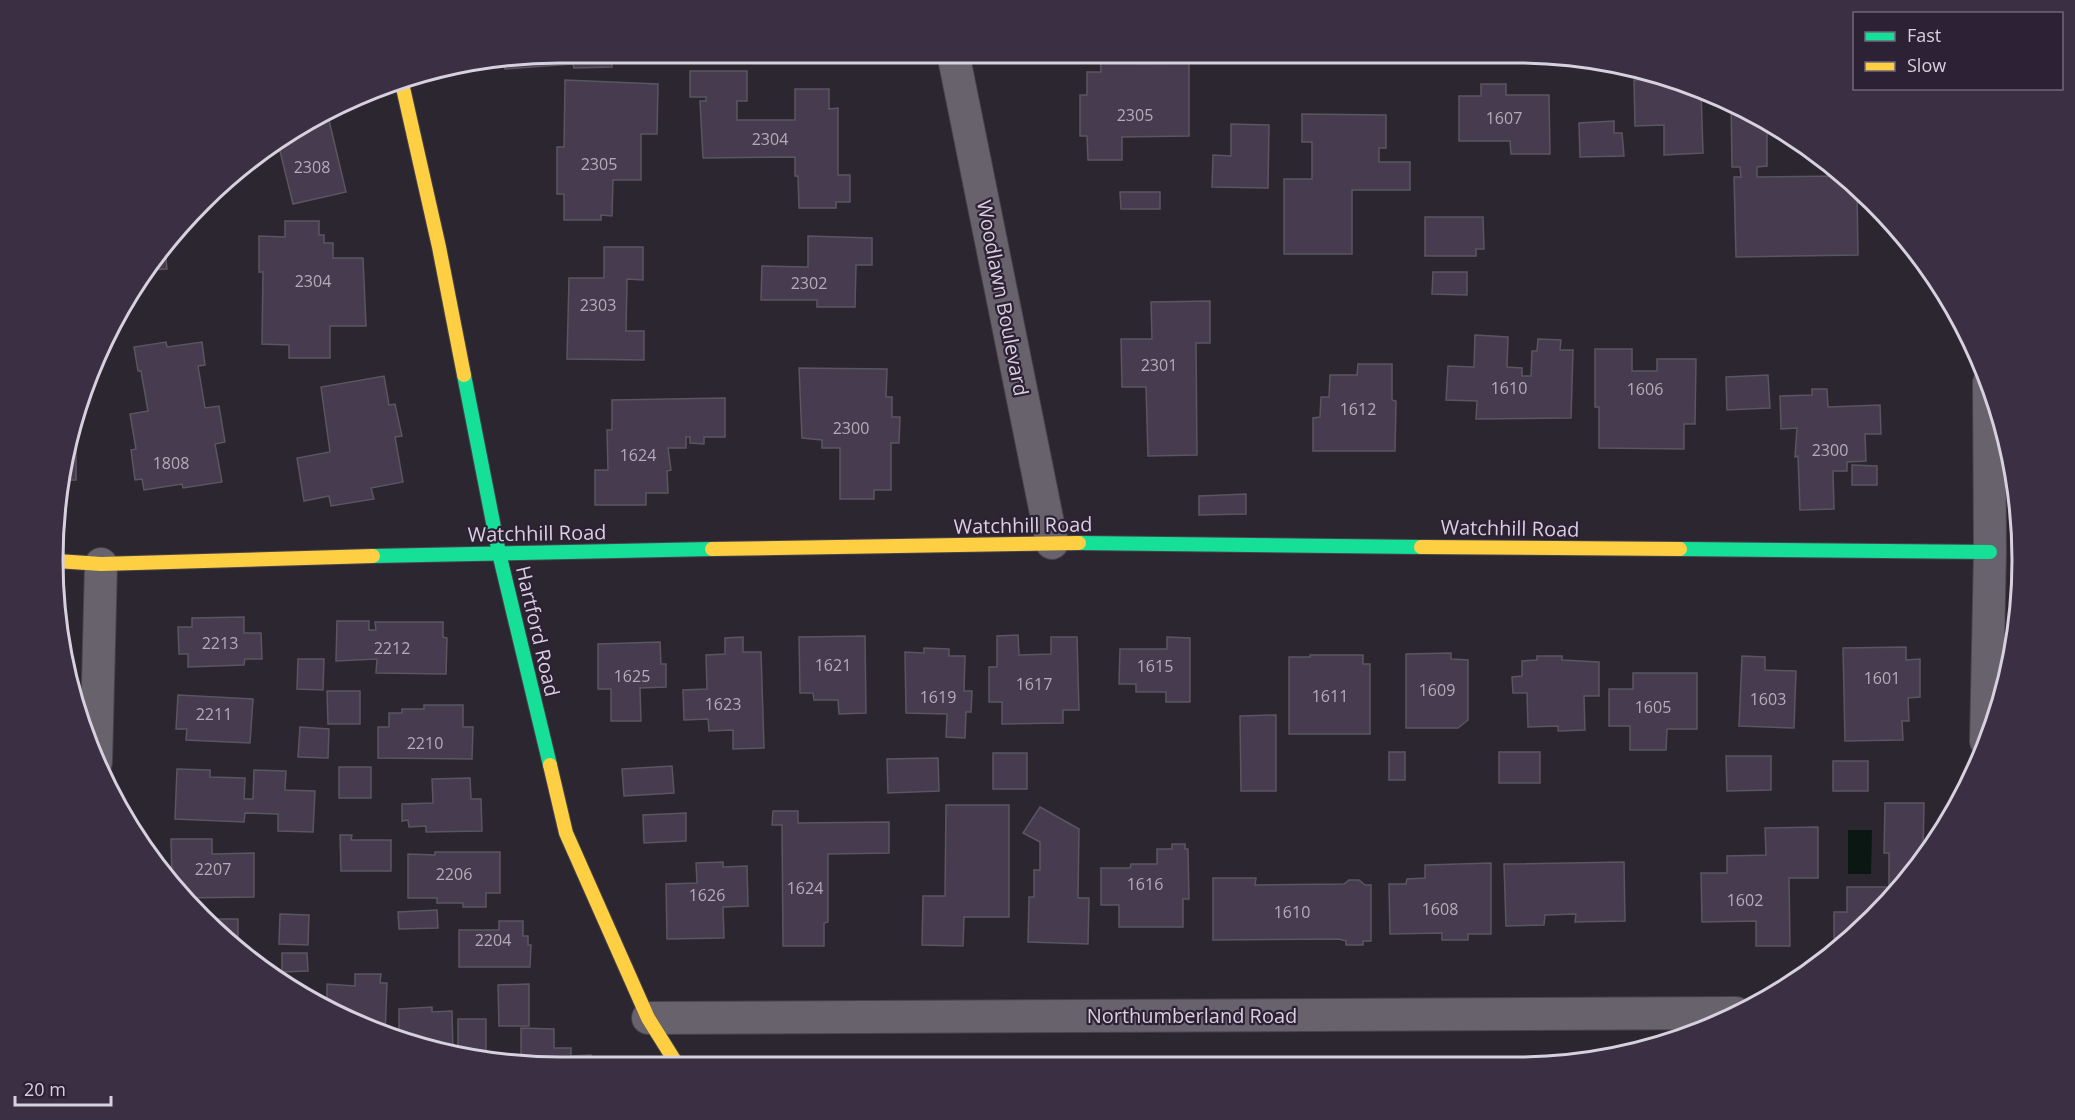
<svg xmlns="http://www.w3.org/2000/svg" width="2075" height="1120" viewBox="0 0 2075 1120" font-family="'Open Sans',sans-serif">
  <rect width="100%" height="100%" fill="#2c2631"/>
  <polygon fill="#0a1713" points="1848,830 1872,830 1871,874 1848,874"/>
  <g fill="#473c4f" stroke="#5a555f" stroke-width="1.5">
    <polygon points="560,52 611,53 612,67 574,68 573,64 505,69 504,62"/>
    <polygon points="1100,53 1138,53 1138,64 1189,63 1189,136 1122,137 1122,160 1088,160 1087,136 1080,136 1080,95 1087,95 1087,72 1101,72"/>
    <polygon points="690,71 747,71 747,101 737,101 737,120 795,120 795,89 829,89 829,109 838,108 838,175 850,175 850,202 836,202 836,208 799,208 798,176 795,176 795,157 703,158 700,101 706,101 706,97 690,97"/>
    <polygon points="1670,79 1701,90 1703,153 1664,155 1664,125 1635,126 1634,80"/>
    <polygon points="565,80 658,84 657,134 641,134 641,180 613,180 612,216 601,215 601,220 564,220 564,194 557,194 557,147 564,147"/>
    <polygon points="1481,84 1506,84 1506,95 1549,95 1550,154 1511,154 1510,141 1459,141 1459,96 1481,96"/>
    <polygon points="1731,102 1767,122 1767,166 1757,167 1757,177 1844,176 1857,189 1858,255 1736,257 1734,177 1741,177 1740,167 1732,167"/>
    <polygon points="1302,114 1386,115 1386,148 1379,148 1379,162 1410,162 1410,190 1352,190 1352,254 1284,254 1284,179 1312,179 1312,142 1302,142"/>
    <polygon points="328,116 346,192 293,204 278,143"/>
    <polygon points="1614,121 1614,133 1622,133 1624,156 1580,157 1579,123"/>
    <polygon points="1231,124 1269,125 1268,188 1212,187 1213,155 1231,156"/>
    <polygon points="1120,192 1160,192 1160,209 1121,209"/>
    <polygon points="1425,217 1483,217 1484,249 1476,249 1476,256 1425,256"/>
    <polygon points="285,221 319,221 319,235 324,235 324,243 333,243 333,258 363,258 366,326 330,326 330,358 289,358 289,345 262,344 263,272 259,272 259,236 285,237"/>
    <polygon points="808,236 872,238 872,265 856,265 855,307 817,307 817,300 761,300 762,266 808,267"/>
    <polygon points="604,247 643,247 643,280 627,279 626,331 644,331 644,360 567,359 569,278 604,278"/>
    <polygon points="165,249 167,269 145,270"/>
    <polygon points="1433,272 1467,272 1467,295 1432,294"/>
    <polygon points="1210,301 1210,343 1196,343 1197,455 1148,456 1146,387 1122,387 1121,339 1152,339 1151,302"/>
    <polygon points="1475,335 1508,337 1507,367 1522,368 1522,376 1531,376 1532,351 1537,351 1538,339 1561,340 1560,350 1573,350 1571,418 1476,419 1477,401 1446,400 1448,366 1474,367"/>
    <polygon points="166,342 167,347 202,342 205,365 198,366 205,408 219,406 225,442 215,444 222,482 183,488 182,484 144,490 142,479 135,480 131,450 136,449 130,414 148,411 141,371 138,371 134,347"/>
    <polygon points="1595,349 1632,349 1632,371 1657,371 1657,359 1696,359 1695,424 1684,424 1684,449 1599,448 1599,407 1595,407"/>
    <polygon points="1358,364 1392,364 1392,400 1396,401 1395,451 1313,451 1313,418 1320,417 1321,397 1329,397 1330,375 1357,375"/>
    <polygon points="799,368 887,369 886,397 892,397 892,417 900,417 899,443 891,443 891,490 874,490 874,499 840,499 840,448 822,448 822,440 802,438"/>
    <polygon points="1768,375 1770,408 1727,410 1726,377"/>
    <polygon points="384,376 389,405 395,404 402,436 395,437 403,482 371,488 374,499 331,506 329,496 304,501 297,458 330,452 321,387"/>
    <polygon points="1812,389 1827,389 1828,407 1880,405 1881,434 1865,434 1866,461 1847,462 1847,471 1833,471 1834,509 1800,510 1798,456 1795,457 1797,428 1781,429 1780,396 1812,395"/>
    <polygon points="725,398 725,437 704,437 704,444 690,443 690,437 686,437 686,448 668,448 671,470 667,471 668,493 646,493 646,505 595,505 595,470 608,470 607,430 612,430 612,400"/>
    <polygon points="69,441 76,441 76,480 65,480"/>
    <polygon points="1852,465 1877,466 1877,485 1852,485"/>
    <polygon points="1246,494 1246,514 1199,515 1199,496"/>
    <polygon points="244,617 244,633 261,633 262,659 245,659 244,665 188,667 188,654 179,654 178,627 192,627 192,618"/>
    <polygon points="337,621 369,621 369,630 376,630 375,622 443,622 443,637 447,638 446,674 376,673 377,659 336,661"/>
    <polygon points="1018,635 1019,655 1051,654 1051,637 1077,637 1079,710 1063,710 1063,723 1002,724 1002,702 989,702 989,667 997,667 997,636"/>
    <polygon points="865,636 866,713 839,714 838,700 814,700 813,693 800,693 799,637"/>
    <polygon points="743,637 743,652 761,652 764,748 733,749 733,730 709,731 708,719 684,720 683,690 707,689 706,655 725,654 725,638"/>
    <polygon points="1167,637 1190,638 1190,702 1166,702 1166,692 1136,692 1136,684 1119,684 1120,649 1167,649"/>
    <polygon points="660,642 661,664 666,664 666,687 640,688 641,721 611,721 611,689 598,689 598,644"/>
    <polygon points="1906,647 1906,660 1920,659 1920,697 1908,698 1909,721 1902,721 1903,740 1845,741 1843,648"/>
    <polygon points="924,648 949,649 949,656 965,656 964,691 972,691 971,712 966,712 965,738 946,737 947,714 906,713 905,652 924,653"/>
    <polygon points="1451,653 1451,659 1468,660 1468,720 1458,728 1406,728 1406,654"/>
    <polygon points="1310,655 1363,655 1363,664 1370,664 1370,734 1289,734 1289,657 1310,657"/>
    <polygon points="1537,656 1562,656 1562,660 1599,662 1599,696 1584,696 1585,730 1558,731 1558,726 1528,727 1527,693 1513,693 1512,677 1522,676 1522,661 1537,660"/>
    <polygon points="1742,656 1765,657 1765,670 1796,671 1794,728 1739,726"/>
    <polygon points="298,659 324,659 323,690 297,689"/>
    <polygon points="1633,673 1697,673 1697,729 1667,729 1666,750 1630,750 1630,726 1609,726 1609,689 1633,689"/>
    <polygon points="327,691 360,691 360,724 328,724"/>
    <polygon points="178,695 253,699 250,743 186,740 187,729 176,729"/>
    <polygon points="424,705 463,705 463,727 473,727 472,759 378,758 378,727 389,727 389,713 402,713 402,709 424,709"/>
    <polygon points="1276,715 1276,791 1241,791 1240,716"/>
    <polygon points="300,727 329,729 328,758 298,757"/>
    <rect x="1389" y="752" width="16" height="28"/>
    <rect x="1499" y="752" width="41" height="31"/>
    <rect x="993" y="753" width="34" height="36"/>
    <polygon points="1726,756 1771,756 1771,790 1727,791"/>
    <polygon points="938,758 939,791 888,793 887,759"/>
    <rect x="1833" y="761" width="35" height="30"/>
    <polygon points="672,766 674,793 624,796 622,769"/>
    <rect x="339" y="767" width="32" height="31"/>
    <polygon points="177,769 210,770 210,777 245,778 244,799 253,799 254,770 286,771 285,790 315,791 313,832 278,831 278,814 245,813 244,822 175,819"/>
    <polygon points="470,778 471,799 481,799 482,831 426,832 426,826 409,827 408,820 402,821 402,804 433,803 432,779"/>
    <polygon points="1885,803 1924,803 1923,855 1897,894 1850,938 1834,938 1834,912 1847,912 1847,887 1889,887 1889,853 1884,853"/>
    <polygon points="946,805 1009,805 1009,917 964,917 963,946 922,945 923,896 945,896"/>
    <polygon points="1040,807 1079,829 1078,898 1089,898 1088,944 1028,942 1029,897 1034,897 1034,870 1040,870 1040,842 1023,833"/>
    <polygon points="773,811 798,811 798,823 889,822 889,853 828,854 828,922 824,923 824,946 783,946 782,825 772,825"/>
    <polygon points="686,813 686,841 644,843 643,815"/>
    <polygon points="1818,827 1818,878 1789,878 1790,946 1756,946 1756,921 1702,922 1701,873 1727,873 1727,856 1766,855 1765,828"/>
    <polygon points="340,835 352,835 351,840 391,840 391,871 341,871"/>
    <polygon points="171,839 212,839 212,854 254,853 254,897 182,898 172,884"/>
    <polygon points="1172,844 1185,844 1185,849 1188,849 1189,899 1183,899 1183,927 1119,927 1119,905 1101,905 1101,868 1130,868 1131,864 1157,864 1157,849 1172,849"/>
    <polygon points="435,852 500,852 500,893 486,893 486,907 463,907 463,903 437,903 437,898 408,898 408,854 435,855"/>
    <polygon points="723,862 723,867 747,866 748,906 723,907 724,938 667,939 666,884 697,883 696,863"/>
    <polygon points="1624,862 1625,921 1575,922 1576,914 1545,915 1544,925 1506,926 1504,864"/>
    <polygon points="1491,863 1491,934 1468,934 1468,940 1442,940 1442,933 1390,934 1389,884 1406,884 1407,879 1425,878 1425,865"/>
    <polygon points="1213,878 1256,878 1255,885 1344,884 1349,880 1359,880 1365,885 1371,885 1371,941 1363,941 1363,945 1346,945 1346,941 1339,939 1213,940"/>
    <polygon points="437,910 438,928 399,929 398,912"/>
    <polygon points="280,914 309,915 308,945 279,944"/>
    <polygon points="204,919 238,919 238,951"/>
    <polygon points="499,921 523,921 523,936 528,936 528,945 531,945 530,967 459,967 459,930 499,930"/>
    <polygon points="282,953 307,953 308,971 282,972"/>
    <polygon points="355,974 381,974 380,983 387,983 385,1034 327,1010 327,984 355,986"/>
    <polygon points="529,984 529,1026 499,1026 498,985"/>
    <polygon points="432,1007 432,1012 452,1011 453,1054 429,1050 399,1039 399,1009"/>
    <polygon points="458,1019 486,1019 486,1056 458,1055"/>
    <polygon points="521,1028 554,1029 554,1048 571,1048 571,1056 591,1055 591,1066 521,1065"/>
  </g>
  <g fill="none" stroke-linecap="round" stroke-linejoin="round">
    <defs>
      <g id="street">
        <polyline points="953,53 1052,543"/>
        <polyline points="1986,741 1990,552 1989,383"/>
        <polyline points="96,762 101,564"/>
        <polyline points="648,1018 1736,1013"/>
      </g>
      <g id="fast">
        <polyline points="464,375 499,553 550,765"/>
        <polyline points="1079,543 1421,547"/>
        <polyline points="1680,549 1990,552"/>
        <polyline points="373,556 712,549"/>
      </g>
      <g id="slow">
        <polyline points="401,79 439,247 464,375"/>
        <polyline points="1421,547 1680,549"/>
        <polyline points="712,549 1079,543"/>
        <polyline points="57,561 101,564 373,556"/>
        <polyline points="550,765 566,833 648,1018 678,1066"/>
      </g>
    </defs>
    <use href="#street" stroke="#47424c" stroke-width="34"/>
    <use href="#fast" stroke="#47424c" stroke-width="16"/>
    <use href="#slow" stroke="#47424c" stroke-width="16"/>
    <use href="#street" stroke="#67626c" stroke-width="32"/>
    <use href="#fast" stroke="#16e098" stroke-width="14"/>
    <use href="#slow" stroke="#ffcf43" stroke-width="14"/>
  </g>
  <g text-anchor="middle" dominant-baseline="central" stroke-width="4.5" stroke-linejoin="round" paint-order="stroke">
    <g font-size="16" fill="#b3abba">
      <text x="1135" y="115">2305</text>
      <text x="1504" y="118">1607</text>
      <text x="770" y="139">2304</text>
      <text x="599" y="164">2305</text>
      <text x="312" y="167">2308</text>
      <text x="313" y="281">2304</text>
      <text x="809" y="283">2302</text>
      <text x="598" y="305">2303</text>
      <text x="1159" y="365">2301</text>
      <text x="1509" y="388">1610</text>
      <text x="1645" y="389">1606</text>
      <text x="1358" y="409">1612</text>
      <text x="851" y="428">2300</text>
      <text x="1830" y="450">2300</text>
      <text x="638" y="455">1624</text>
      <text x="171" y="463">1808</text>
      <text x="220" y="643">2213</text>
      <text x="392" y="648">2212</text>
      <text x="833" y="665">1621</text>
      <text x="1155" y="666">1615</text>
      <text x="632" y="676">1625</text>
      <text x="1882" y="678">1601</text>
      <text x="1034" y="684">1617</text>
      <text x="1437" y="690">1609</text>
      <text x="1330" y="696">1611</text>
      <text x="938" y="697">1619</text>
      <text x="1768" y="699">1603</text>
      <text x="723" y="704">1623</text>
      <text x="1653" y="707">1605</text>
      <text x="214" y="714">2211</text>
      <text x="425" y="743">2210</text>
      <text x="213" y="869">2207</text>
      <text x="454" y="874">2206</text>
      <text x="1145" y="884">1616</text>
      <text x="805" y="888">1624</text>
      <text x="707" y="895">1626</text>
      <text x="1745" y="900">1602</text>
      <text x="1440" y="909">1608</text>
      <text x="1292" y="912">1610</text>
      <text x="493" y="940">2204</text>
    </g>
    <g font-size="20" fill="#d7d0de" stroke="#2d2136">
      <text transform="translate(1003 298) rotate(79)">Woodlawn Boulevard</text>
      <text transform="translate(1023 525) rotate(-1)">Watchhill Road</text>
      <text transform="translate(1510 528) rotate(1)">Watchhill Road</text>
      <text transform="translate(537 533) rotate(-1)">Watchhill Road</text>
      <text transform="translate(538 631) rotate(77)">Hartford Road</text>
      <text x="1192" y="1015">Northumberland Road</text>
    </g>
  </g>
  <path d="M0 0H2075V1120H0ZM560 63H1515A497 497 0 0 1 2012 560V560A497 497 0 0 1 1515 1057H560A497 497 0 0 1 63 560V560A497 497 0 0 1 560 63Z" fill="#3b2f43" fill-rule="evenodd"/>
  <path fill="none" stroke="#d7d0de" stroke-width="3" d="M560 63H1515A497 497 0 0 1 2012 560V560A497 497 0 0 1 1515 1057H560A497 497 0 0 1 63 560V560A497 497 0 0 1 560 63Z"/>
  <rect x="1853" y="12" width="210" height="78" fill="#2d2136" stroke="#716779" stroke-width="1.5"/>
  <rect x="1865" y="32" width="30" height="9" fill="#16e098" stroke="#716779" stroke-width="1.5"/>
  <text x="1907" y="42" font-size="18" fill="#d7d0de">Fast</text>
  <rect x="1865" y="62" width="30" height="9" fill="#ffcf43" stroke="#716779" stroke-width="1.5"/>
  <text x="1907" y="72" font-size="18" fill="#d7d0de">Slow</text>
  <path d="M15 1096v9h96v-9" fill="none" stroke="#d7d0de" stroke-width="3"/>
  <text x="24" y="1096" font-size="18" fill="#d7d0de" stroke="#2d2136" stroke-width="4.5" paint-order="stroke">20 m</text>
</svg>
